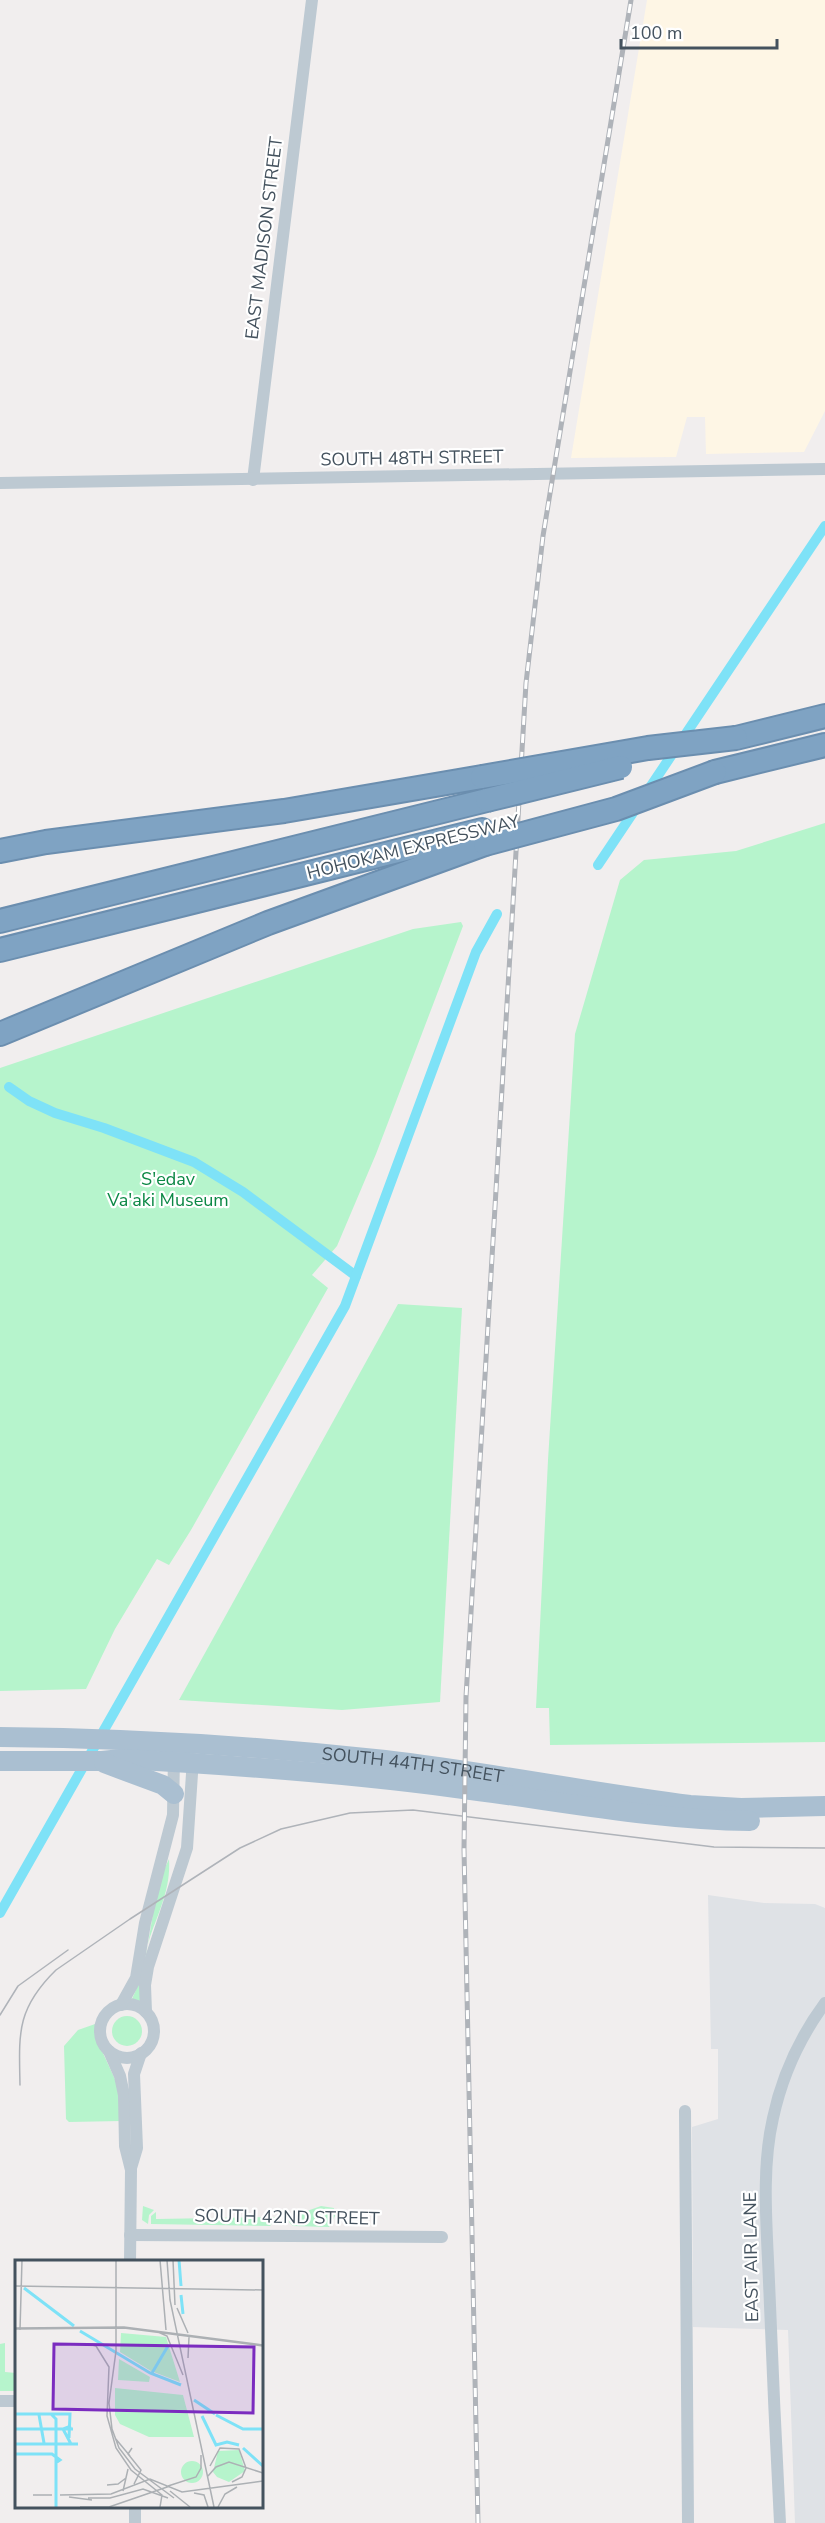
<svg xmlns="http://www.w3.org/2000/svg" width="825" height="2523" viewBox="0 0 825 2523" font-family="'Nunito Sans',sans-serif">
  <rect width="100%" height="100%" fill="#f1eeee"/>
  <polygon fill="#fef6e5" points="647,0 825,0 825,411 804,452 706,454 705,417 687,417 676,457 571,458"/>
  <polygon fill="#dfe2e6" points="708,1895 764,1903 815,1904 825,1908 825,2523 795,2523 788,2330 693,2327 692,2127 718,2119 718,2049 711,2049"/>
  <g fill="#b6f4cc">
    <polygon points="825,823 825,1742 550,1745 549,1708 536,1708 548,1460 575,1034 620,880 644,860 736,851"/>
    <polygon points="461,922 463,926 376,1154 337,1246 312,1275 328,1288 191,1530 169,1565 157,1559 115,1629 86,1689 0,1691 0,1068 413,929"/>
    <polygon points="398,1304 462,1308 440,1702 342,1710 179,1700"/>
    <path d="M169,1859C171,1888 159,1911 150,1937C143,1959 142,1980 142,2003L132,1999C153,1958 148,1900 169,1859Z"/>
    <circle cx="127" cy="2031" r="15"/>
    <polygon points="98,2023 96,2038 119,2088 121,2121 69,2122 66,2119 64,2046 78,2030"/>
    <polygon points="143,2206 154,2210 149,2215 148,2224 142,2220"/>
    <polygon points="321,2206 334,2208 335,2216 329,2227 293,2226 289,2222 290,2217"/>
    <polygon points="156,2212 156,2219 274,2217 276,2219 270,2226 151,2224 151,2216"/>
    <polygon points="5,2343 5,2372 16,2373 16,2391 0,2391 0,2344"/>
  </g>
  <g fill="none" stroke-linecap="round" stroke-linejoin="round">
    <g stroke="#7ee2f7" stroke-width="10">
      <polyline points="598,865 825,526"/>
      <polyline points="9,1087 29,1101 55,1113 104,1128 194,1162 243,1192 356,1276"/>
      <polyline points="0,1913 345,1306 476,952 497,914"/>
    </g>
    <defs>
      <g id="motorway">
        <polyline points="736,738 825,716"/>
        <polyline points="715,772 825,745"/>
        <polyline points="0,851 46,842 284,811 482,777"/>
        <polyline points="0,921 487,800"/>
        <polyline points="0,950 482,830"/>
        <polyline points="0,1034 268,923 485,844"/>
      </g>
    </defs>
    <use href="#motorway" stroke="#6b8eaf" stroke-width="26"/>
    <g stroke="#bdc9d2" stroke-width="12">
      <polyline points="253,480 312,0"/>
      <polyline points="0,483 825,469"/>
      <circle cx="127" cy="2031" r="27"/>
      <polyline points="121,2005 136,1978 145,1923 173,1815 174,1756"/>
      <polyline points="146,2012 145,1985 148,1967 187,1848 193,1759"/>
      <polyline points="109,2051 120,2076 124,2095 125,2146 131,2170 130,2262"/>
      <polyline points="685,2111 688,2523"/>
      <polyline points="131,2168 137,2148 134,2074 141,2053"/>
      <polyline points="130,2235 442,2237"/>
      <polyline points="0,2401 16,2401"/>
      <polyline points="135,2506 135,2523"/>
      <path d="M780,2523C776,2443 772,2362 769,2282C767,2229 761,2170 773,2118C782,2076 800,2037 825,2003"/>
    </g>
    <g stroke="#aabfd1" stroke-width="20">
      <path id="s1" d="M0,1737C129,1738 257,1746 385,1760C487,1772 588,1792 690,1805L741,1808L825,1806"/>
      <path d="M0,1761H102L121,1759C233,1765 345,1773 456,1788C554,1800 652,1820 750,1821"/>
      <polyline points="104,1763 163,1785 174,1794"/>
    </g>
    <use href="#motorway" stroke="#7fa3c3" stroke-width="22"/>
    <g stroke="#afb3b9" stroke-width="1.5">
      <polyline points="0,2015 18,1986 68,1950"/>
      <path d="M20,2085C19,2034 16,2009 56,1970L130,1919L240,1848L281,1829L350,1813L413,1810L714,1847L825,1848"/>
    </g>
    <defs>
      <polyline id="rail" points="478,2523 464,1849 466,1697 526,683 543,536 631,0"/>
    </defs>
    <use href="#rail" stroke="#afb3b9" stroke-width="5"/>
    <use href="#rail" stroke="#fff" stroke-width="3" stroke-dasharray="9" stroke-linecap="butt"/>
    <defs>
      <g id="motorway-bridge">
        <polyline points="482,777 648,748 736,738"/>
        <polyline points="487,800 621,767"/>
        <polyline points="485,844 616,809 715,772"/>
      </g>
    </defs>
    <use href="#motorway-bridge" stroke="#6b8eaf" stroke-width="26" stroke-linecap="butt"/>
    <use href="#motorway-bridge" stroke="#7fa3c3" stroke-width="22"/>
  </g>
  <g text-anchor="middle" dominant-baseline="central" stroke-width="4.5" stroke-linejoin="round" paint-order="stroke">
    <g font-size="18" fill="#44525e" stroke="#fff">
      <text transform="translate(264 238) rotate(-83)">EAST MADISON STREET</text>
      <text transform="translate(412 458) rotate(-1)">SOUTH 48TH STREET</text>
      <text transform="translate(413 847) rotate(-14)">HOHOKAM EXPRESSWAY</text>
      <text stroke="none"><textPath href="#s1" startOffset="414">SOUTH 44TH STREET</textPath></text>
      <text transform="translate(287 2217) rotate(1)">SOUTH 42ND STREET</text>
      <text transform="translate(751 2257) rotate(-91)">EAST AIR LANE</text>
    </g>
    <g font-size="18" fill="#0c8845" stroke="#fff">
      <text x="168" y="1179">S'edav<tspan x="168" dy="21">Va'aki Museum</tspan></text>
    </g>
  </g>
  <g transform="translate(15 2260)">
    <rect width="248" height="248" fill="#f1eeee"/>
    <path d="M106,73L151,77L165,122L136,111L105,92ZM104,99L135,117L134,122L103,120ZM100,128L168,135L179,177H134L105,164L100,155ZM224,190L230,211L214,222L202,217L198,212L203,191ZM166 212a11 11 0 1 1 22 0a11 11 0 1 1-22 0Z" fill="#b6f4cc"/>
    <path fill="none" stroke="#7ee2f7" stroke-width="3" d="M164,0L166,26M9,28L59,66M166,35L168,54M65,71L135,113L166,125M137,113L153,86M179,140L200,154M0,154H55L54,178M36,154L41,159V247M24,155L29,183M201,155L228,169H248M187,156L201,185L212,182L224,185M56,166L48,169L56,184M0,169H58M0,184H63M228,188L248,206M0,194H37L45,200L42,202"/>
    <path fill="none" stroke="#acb0b4" stroke-width="1.5" d="M101,0V91L94,143L97,169L104,188L120,209L159,238M145,0L151,70M152,0L155,40L199,247M158,0L160,45M0,26L248,30M162,48L173,73M0,68L109,67L248,85M0,69L109,68L248,86M5,70L7,0M143,72L152,76L168,115M73,84L81,86L94,107L92,156L101,188L116,210L147,235L145,247M173,98L174,77M100,178L115,196M117,188L113,194L126,210L119,224M195,206L205,188L224,189L231,208L227,217L217,222M193,216L201,207L214,202L248,213M92,225L103,224L111,218M153,226L181,217L186,208V195M108,231L113,209M155,231L175,247M179,233L189,235L193,247M18,235H37M45,235L96,234L135,219L167,232L248,221M54,237L77,240M73,238H95L128,229L153,238M65,247H94M94,247L155,226M203,247L210,234L222,227"/>
    <path fill="#7b2cbf" fill-opacity="0.15" stroke="#7b2cbf" stroke-width="3" d="M39,84L239,87L238,153L38,149Z"/>
    <rect width="248" height="248" fill="none" stroke="#44525e" stroke-width="3"/>
  </g>
  <path d="M621 39v9h156v-9" fill="none" stroke="#44525e" stroke-width="3"/>
  <text x="630" y="39" font-size="18" fill="#44525e" stroke="#ffffff" stroke-width="4.5" paint-order="stroke">100 m</text>
</svg>
